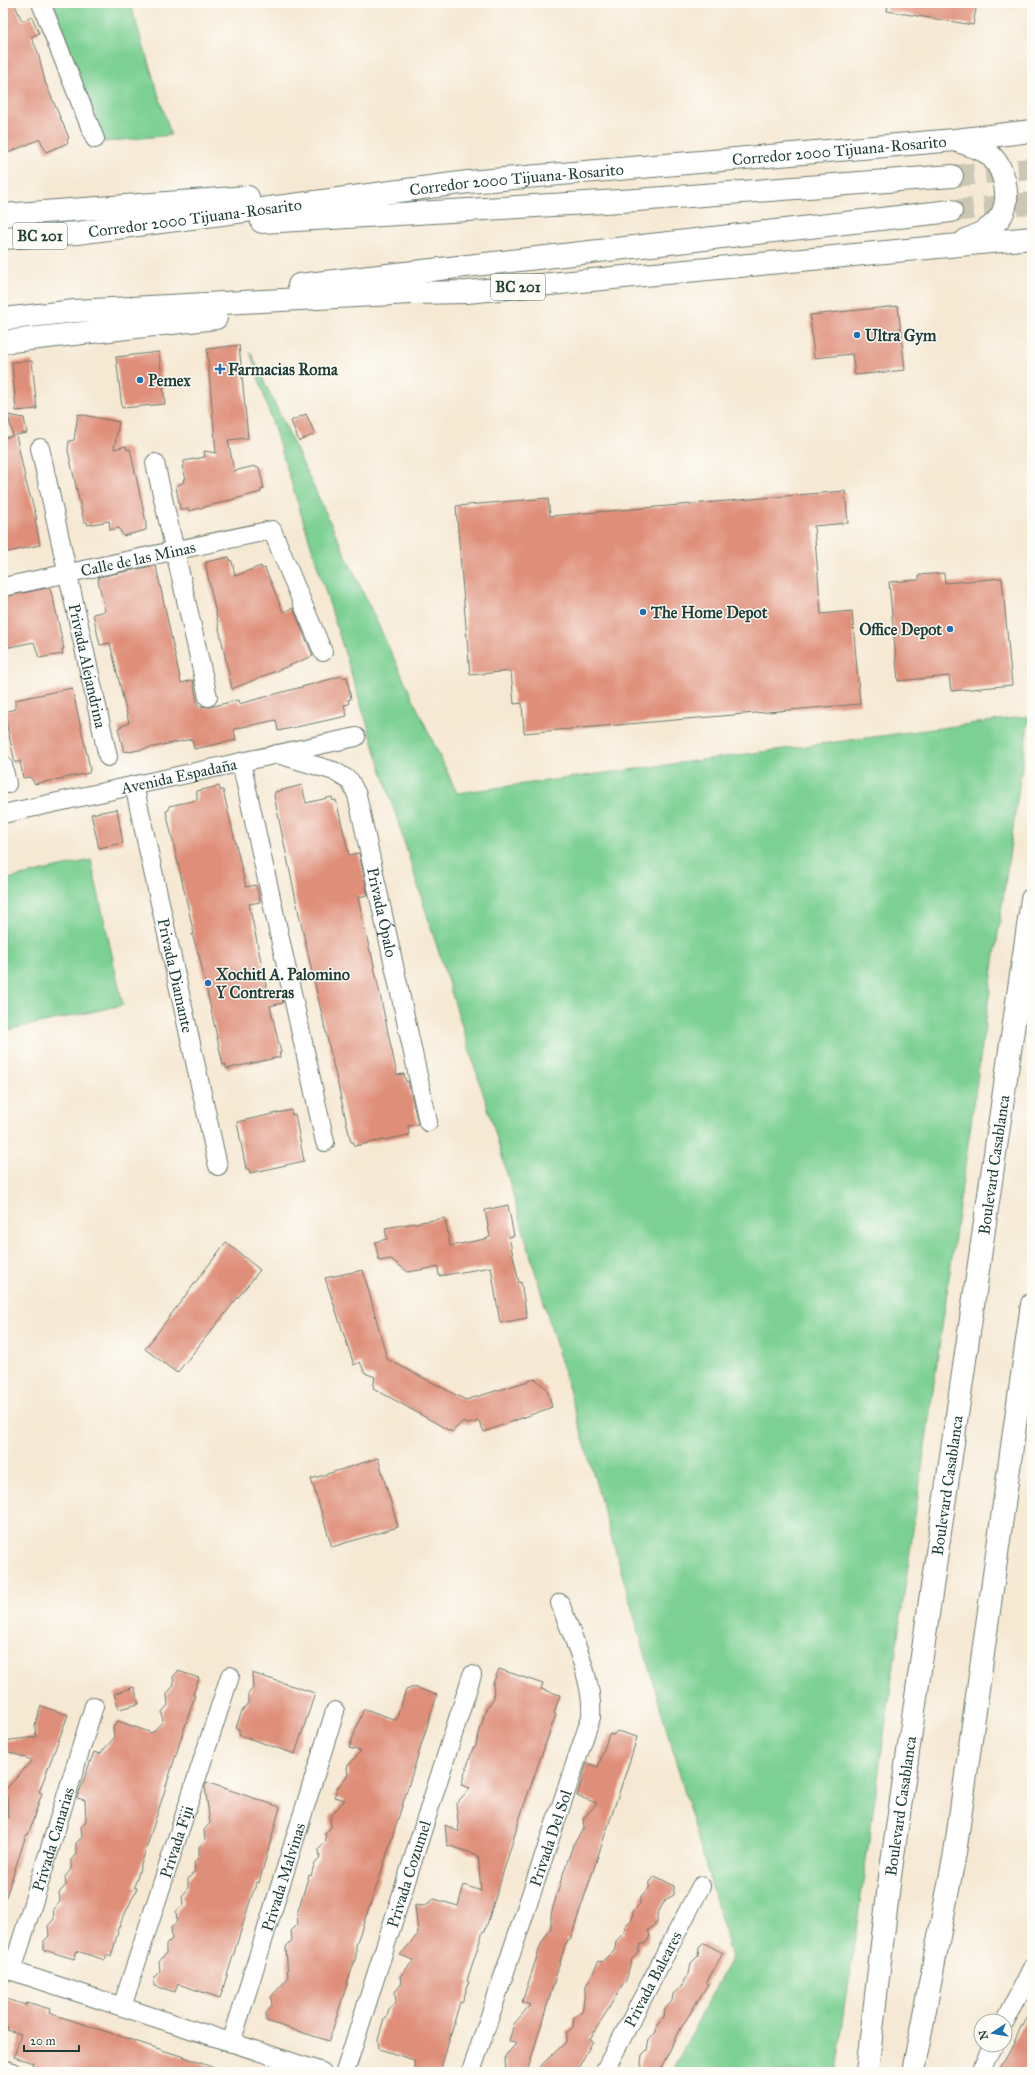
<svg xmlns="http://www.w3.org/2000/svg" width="1035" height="2075" viewBox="0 0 1035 2075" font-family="'IM FELL Great Primer',serif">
  <rect width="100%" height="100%" fill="#fdfcf7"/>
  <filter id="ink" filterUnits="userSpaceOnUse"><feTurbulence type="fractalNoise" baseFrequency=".025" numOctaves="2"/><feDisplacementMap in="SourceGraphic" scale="8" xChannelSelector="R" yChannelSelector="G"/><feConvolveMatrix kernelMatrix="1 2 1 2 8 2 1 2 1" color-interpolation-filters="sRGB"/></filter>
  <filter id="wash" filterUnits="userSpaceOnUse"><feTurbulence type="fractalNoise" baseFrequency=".012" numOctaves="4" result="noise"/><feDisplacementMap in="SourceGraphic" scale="16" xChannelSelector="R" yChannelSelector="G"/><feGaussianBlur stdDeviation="0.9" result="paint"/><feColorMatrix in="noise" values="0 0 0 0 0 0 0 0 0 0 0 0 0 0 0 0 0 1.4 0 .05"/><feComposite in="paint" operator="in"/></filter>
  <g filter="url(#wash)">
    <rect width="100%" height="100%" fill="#f6e9d4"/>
    <g fill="#7cd093" stroke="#4e8664">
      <polygon points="53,3 130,3 171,135 104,142"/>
      <polygon points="250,351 457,793 1029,716 836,2072 671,2072 732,1957 493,1125"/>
      <polygon points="91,860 123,1005 3,1031 3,880"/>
    </g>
    <g id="blocks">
      <g fill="#df8f79">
        <polygon points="3,3 14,3 22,21 32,17 39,33 31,37 38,52 45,82 69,138 67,139 68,143 46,152 40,139 3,155"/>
        <polygon points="888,3 977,3 973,25 887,11"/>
        <polygon points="898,306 905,370 855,375 852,354 814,358 810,315"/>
        <polygon points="239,345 248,438 228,440 234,471 255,466 256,468 259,467 264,489 261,489 261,492 189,511 189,509 180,509 176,486 184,482 183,479 186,479 182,466 184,466 184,461 205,457 204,451 216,453 207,349"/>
        <polygon points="159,352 165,404 122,408 116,357"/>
        <polygon points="32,361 37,409 16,411 12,362"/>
        <polygon points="78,414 119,422 114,449 126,446 127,450 130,449 146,522 146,530 123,536 119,528 110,530 109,521 88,525 87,522 84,522 68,450 69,441 74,440"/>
        <polygon points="306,414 315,434 299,441 291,421"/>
        <polygon points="8,415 24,418 27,433 16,435 26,482 37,519 35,519 40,545 3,553 3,438 13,436"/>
        <polygon points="845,491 848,523 814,526 821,614 852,611 860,704 524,733 522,703 514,704 511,671 470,675 456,506 548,498 550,516"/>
        <polygon points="229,557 230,561 232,561 235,576 261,566 262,569 265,568 283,612 293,608 313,656 232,689 206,567 206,562"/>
        <polygon points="152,566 156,566 181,683 193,680 198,706 210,707 238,700 239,704 342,676 343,678 347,677 351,699 348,700 349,704 344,705 347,716 278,731 276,720 238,728 234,729 236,740 194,749 192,739 129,752 128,751 124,752 118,728 129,723 110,643 100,645 93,614 105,611 98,580 99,577"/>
        <polygon points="944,573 945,583 1002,578 1012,685 951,691 949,676 898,681 889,582 919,580 919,575"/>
        <polygon points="47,588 50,589 54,602 64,649 62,649 63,654 39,658 34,642 5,648 3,639 3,597"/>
        <polygon points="72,688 90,768 89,773 35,784 30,777 23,778 20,761 15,763 4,712 15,709 15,700"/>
        <polygon points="302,785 306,803 332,797 333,801 336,800 349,855 359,853 368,895 358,897 370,952 371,952 397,1075 404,1074 406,1082 408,1081 418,1124 408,1126 409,1135 354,1146 354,1142 351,1142 300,919 274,796 275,792"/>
        <polygon points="219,786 220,790 223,790 246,887 256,885 260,902 249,904 267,990 282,998 283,1003 270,1006 281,1053 279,1053 280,1057 226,1069 226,1064 223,1065 200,959 192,934 194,934 166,811 169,810 169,806 197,800 197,791"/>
        <polygon points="117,809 123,843 99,848 91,814"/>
        <polygon points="291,1110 292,1115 295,1114 304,1161 250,1173 249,1169 246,1169 237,1122"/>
        <polygon points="508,1205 514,1236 509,1237 519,1283 521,1282 527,1318 500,1323 491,1267 439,1276 438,1267 408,1272 391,1259 379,1261 375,1242 387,1239 385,1228 445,1218 450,1246 485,1239 490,1237 485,1210"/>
        <polygon points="226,1242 260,1270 177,1373 145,1349"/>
        <polygon points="363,1270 387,1359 466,1400 535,1379 547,1389 552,1407 484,1432 479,1421 468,1424 462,1422 452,1432 373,1388 375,1377 365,1373 360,1362 354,1365 325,1278"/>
        <polygon points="378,1458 398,1527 332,1547 311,1479"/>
        <polygon points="499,1669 543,1684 541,1689 560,1695 554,1713 556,1714 523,1808 485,1931 483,1931 467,1981 469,1982 462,2003 460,2002 440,2072 415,2072 414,2060 379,2049 378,2040 384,2018 386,2019 389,2010 396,2002 395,1992 401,1984 400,1976 414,1960 400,1955 418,1934 415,1905 424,1906 434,1899 458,1906 464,1885 481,1891 478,1855 447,1845 445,1825 459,1832 456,1804 470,1788 461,1785 473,1748 475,1748 486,1709 494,1698 493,1683"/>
        <polygon points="178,1671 199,1678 193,1695 195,1695 134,1887 137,1888 117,1931 118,1932 111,1957 107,1955 105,1960 77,1951 74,1959 44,1950 44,1941 49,1936 48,1926 54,1919 53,1909 60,1901 59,1893 66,1885 65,1877 71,1869 71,1860 76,1854 76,1843 82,1837 81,1827 86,1821 85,1800 77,1798 94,1752 100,1754 114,1738 113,1727 118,1721 152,1733 163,1721 162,1712 168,1705 167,1694 174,1685 173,1677"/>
        <polygon points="252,1673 315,1693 295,1754 239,1735 239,1729 236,1728 242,1711 248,1703 248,1694 253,1688"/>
        <polygon points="134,1687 139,1704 119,1709 114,1694"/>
        <polygon points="414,1687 437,1695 380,1876 356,1945 356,1956 329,2041 266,2021 266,2013 272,2006 271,1997 288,1978 286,1947 292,1940 291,1931 298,1924 297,1914 309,1875 311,1876 314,1865 320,1858 319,1849 326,1842 325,1834 331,1827 330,1817 345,1800 334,1797 338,1787 348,1775 347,1767 361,1751 349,1748 363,1711 365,1709 396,1720 406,1690"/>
        <polygon points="41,1706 68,1715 39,1792 42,1793 28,1835 27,1834 25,1838 6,1897 3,1896 3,1823 8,1818 7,1797 3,1795 3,1793 32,1760 3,1750 3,1741 36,1737 35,1725"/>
        <polygon points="617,1731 637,1737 633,1751 570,1940 567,1939 527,2072 506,2072 505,2056 516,2044 509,2041 514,2024 530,2005 522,2002 541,1944 551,1928 551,1914 563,1874 573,1845 584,1828 583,1819 597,1803 577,1796 587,1763 598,1767 609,1734 613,1735"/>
        <polygon points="206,1782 280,1807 259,1883 257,1882 251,1898 220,1998 178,1984 175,1992 155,1986 154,1977 160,1971 159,1962 166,1953 166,1945 172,1939 171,1928 177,1921 176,1912 183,1904 182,1896 188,1889 188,1879 195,1871 194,1863 199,1856 199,1847 205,1840 204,1830 210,1823 205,1787"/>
        <polygon points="655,1876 674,1886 674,1895 665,1900 657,1915 657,1923 648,1930 650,1936 647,1942 640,1945 638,1953 632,1959 626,1980 590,2039 593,2041 576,2072 534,2072 566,2042 567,2032 573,2027 574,2017 582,2012 586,1986 599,1961 602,1962 615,1949 616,1941 624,1933 625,1926 632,1919 633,1911 640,1904 641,1896 649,1888 650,1882"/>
        <polygon points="704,1943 723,1953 706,1983 708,1984 681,2028 659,2072 640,2072 642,2055 647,2050 649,2040 656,2032 657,2024 664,2017 665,2009 672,2001 673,1994 683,1985 684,1980 689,1974 691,1963 698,1956 699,1948"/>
        <polygon points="3,1998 26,2005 27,2002 50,2009 49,2013 184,2057 220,2070 219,2072 48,2072 32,2067 33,2063 14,2057 21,2034 7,2030 8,2027 3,2025"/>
        <polygon points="1032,2006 1032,2072 998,2072 1014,2042"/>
      </g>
    </g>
  </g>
  <g filter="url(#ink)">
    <use href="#blocks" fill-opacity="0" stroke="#6a796c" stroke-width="1"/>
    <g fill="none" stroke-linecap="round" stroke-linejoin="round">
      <g stroke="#cbc7b4" stroke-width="22" stroke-dasharray="22 11" stroke-linecap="butt">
        <polyline points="952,176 1032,169"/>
        <polyline points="951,211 1032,203"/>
      </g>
      <defs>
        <g id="minor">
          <polyline points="41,3 95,139"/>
          <path id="s1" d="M40,448L108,757"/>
          <polyline points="155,463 208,697"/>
          <path id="s2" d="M3,587L272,530L323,652"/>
          <path id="s3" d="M277,754L334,771L350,781L357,795L428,1122"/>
          <polyline points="241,762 325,1142"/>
          <polyline points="3,765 7,784"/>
          <path id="s4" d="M134,785L218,1166"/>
          <path id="s5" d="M3,814L356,737"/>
          <polyline points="3,1968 322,2072"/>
          <path id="s6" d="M12,1971L94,1706"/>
          <path id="s7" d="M122,2007L230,1676"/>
          <polyline points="1005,2022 1032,1968"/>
          <path id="s8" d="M231,2043L335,1711"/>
          <polyline points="3,2069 12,2072"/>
          <path id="s9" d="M345,2072L472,1675"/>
          <path id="s10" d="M471,2072L591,1717C594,1680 572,1637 560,1603"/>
          <path id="s11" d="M604,2072L701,1886"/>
          <polyline points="980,2072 993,2045"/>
        </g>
        <g id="major">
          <path id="s12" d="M867,2072L890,1876L1032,899"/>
          <polyline points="913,2072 955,1853 1032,1304"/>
        </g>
        <g id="highway">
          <path d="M958,141C968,145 983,148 991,156C1006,171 1013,205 997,221C988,231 977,235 966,240"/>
          <polyline points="3,215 248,197"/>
          <polyline points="262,222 637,200 952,176"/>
          <path id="s13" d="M3,238L77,233L468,182L955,140L1032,131"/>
          <polyline points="299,285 951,211"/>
          <polyline points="3,319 75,311 411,293 467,292 1032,238"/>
          <polyline points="3,342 216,318"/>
        </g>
      </defs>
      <use href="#minor" stroke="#6a796c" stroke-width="20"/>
      <use href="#major" stroke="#6a796c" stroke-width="24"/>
      <use href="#highway" stroke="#6a796c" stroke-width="24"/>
      <use href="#minor" stroke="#fff" stroke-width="18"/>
      <use href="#major" stroke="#fff" stroke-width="22"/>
      <use href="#highway" stroke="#fff" stroke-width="22"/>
    </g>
  </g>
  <g fill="#1f6fb2" stroke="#fdfcf7" stroke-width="1.5">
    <circle cx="857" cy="335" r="4"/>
    <path d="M218 363h4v4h4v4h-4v4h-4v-4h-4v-4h4z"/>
    <circle cx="140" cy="380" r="4"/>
    <circle cx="643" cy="612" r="4"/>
    <circle cx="950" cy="629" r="4"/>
    <circle cx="208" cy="983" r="4"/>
  </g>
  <g text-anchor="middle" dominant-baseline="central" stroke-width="3" stroke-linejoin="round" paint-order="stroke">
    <g fill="#fdfcf7" stroke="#62766e" stroke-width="1">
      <rect x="13" y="223" width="54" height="26" rx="3"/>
      <rect x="491" y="274" width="54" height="26" rx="3"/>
    </g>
    <g font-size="15" font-weight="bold" fill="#1f3d34">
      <text x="40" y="236">BC 201</text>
      <text x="518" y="287">BC 201</text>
    </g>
    <g font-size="16" fill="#1f3d34" stroke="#fdfcf7">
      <text stroke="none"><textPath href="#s13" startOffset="841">Corredor 2000 Tijuana-Rosarito</textPath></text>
      <text stroke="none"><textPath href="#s13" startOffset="517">Corredor 2000 Tijuana-Rosarito</textPath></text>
      <text stroke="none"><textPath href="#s13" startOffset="193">Corredor 2000 Tijuana-Rosarito</textPath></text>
      <text stroke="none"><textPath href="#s2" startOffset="138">Calle de las Minas</textPath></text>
      <text stroke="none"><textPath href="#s1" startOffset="223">Privada Alejandrina</textPath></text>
      <text stroke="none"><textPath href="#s5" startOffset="180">Avenida Espadaña</textPath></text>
      <text stroke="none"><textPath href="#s3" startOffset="214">Privada Ópalo</textPath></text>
      <text stroke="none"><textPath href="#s4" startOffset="195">Privada Diamante</textPath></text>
      <text stroke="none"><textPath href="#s12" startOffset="916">Boulevard Casablanca</textPath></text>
      <text stroke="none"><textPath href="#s12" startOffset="592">Boulevard Casablanca</textPath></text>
      <text stroke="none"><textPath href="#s12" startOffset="268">Boulevard Casablanca</textPath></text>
      <text stroke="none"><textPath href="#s10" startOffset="247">Privada Del Sol</textPath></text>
      <text stroke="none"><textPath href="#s6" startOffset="138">Privada Canarias</textPath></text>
      <text stroke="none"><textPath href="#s7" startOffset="174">Privada Fiji</textPath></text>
      <text stroke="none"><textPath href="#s9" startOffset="208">Privada Cozumel</textPath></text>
      <text stroke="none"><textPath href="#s8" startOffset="174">Privada Malvinas</textPath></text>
      <text stroke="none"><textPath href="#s11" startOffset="105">Privada Baleares</textPath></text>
    </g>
    <g font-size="16" font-weight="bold" fill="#1f3d34" stroke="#fdfcf7" text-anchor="start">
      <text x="865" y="335">Ultra Gym</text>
      <text x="228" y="369">Farmacias Roma</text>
      <text x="148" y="380">Pemex</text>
      <text x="651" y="612">The Home Depot</text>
      <text x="942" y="629" text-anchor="end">Office Depot</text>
      <text x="216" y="974">Xochitl A. Palomino<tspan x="216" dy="18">Y Contreras</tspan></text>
    </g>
  </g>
  <rect width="1035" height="2075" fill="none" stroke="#fdfcf7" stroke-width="16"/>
  <g transform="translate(993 2033) rotate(258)"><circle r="19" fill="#fdfcf7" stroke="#a4b0a9"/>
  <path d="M0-3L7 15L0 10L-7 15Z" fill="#1f6fb2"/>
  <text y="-6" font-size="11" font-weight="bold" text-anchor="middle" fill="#1f3d34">N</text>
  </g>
  <path d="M24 2045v6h55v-6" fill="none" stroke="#1f3d34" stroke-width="2"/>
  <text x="30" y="2045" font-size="12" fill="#1f3d34" stroke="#fdfcf7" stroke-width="3" paint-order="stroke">20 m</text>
</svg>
